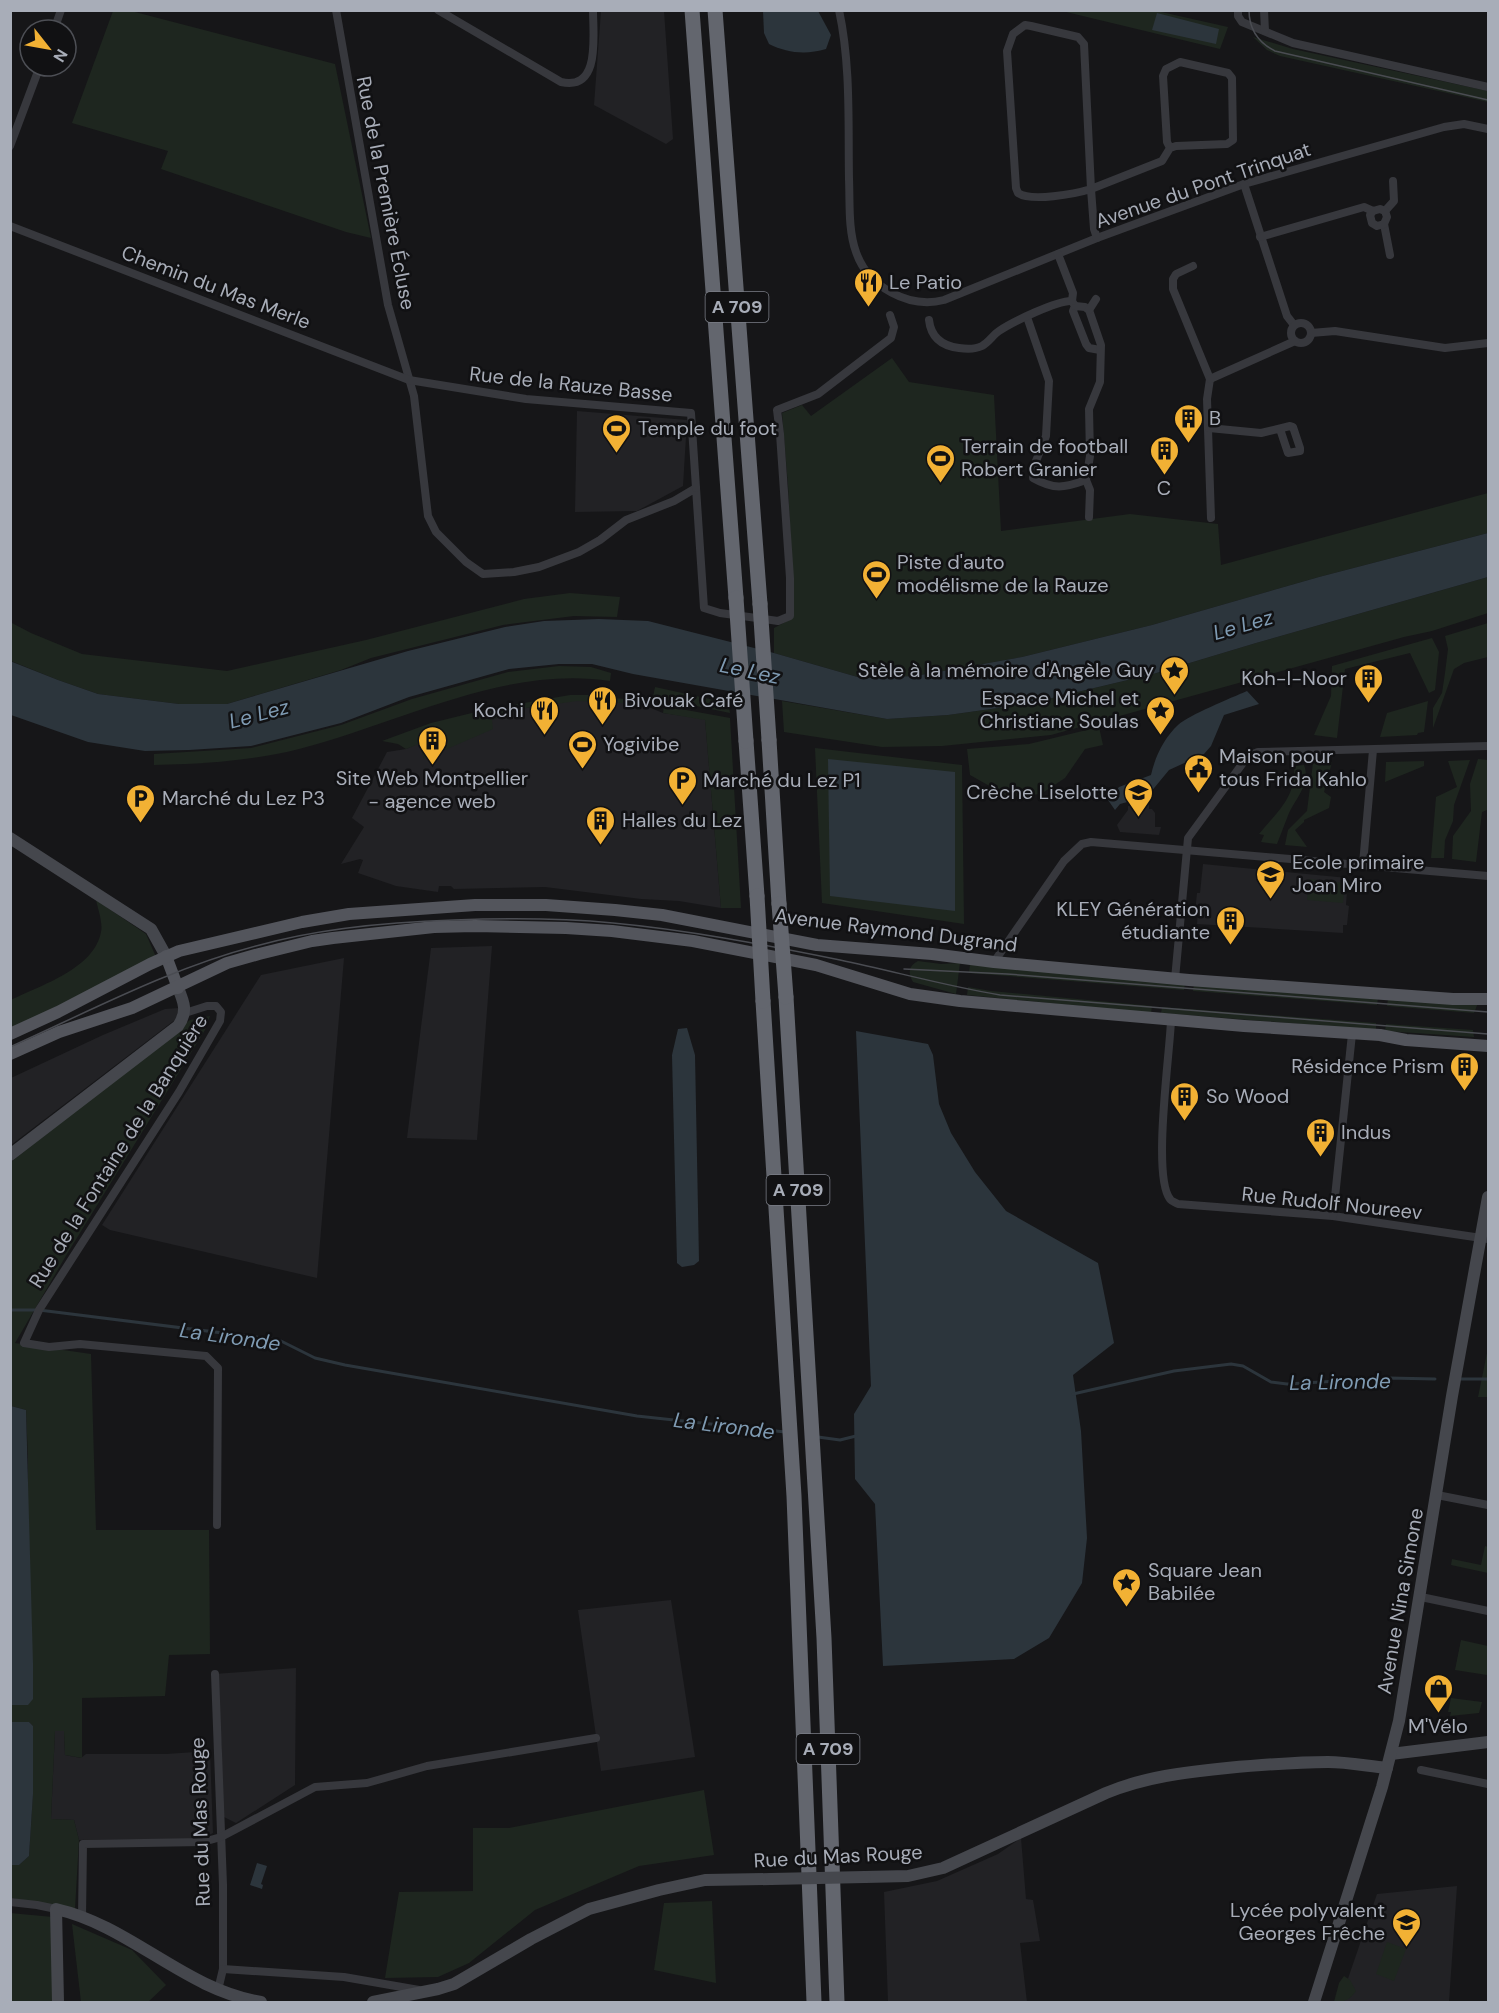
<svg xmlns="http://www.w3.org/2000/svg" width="1499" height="2013" viewBox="0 0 1499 2013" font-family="'DM Sans',sans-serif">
  <rect width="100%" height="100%" fill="#161618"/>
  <g fill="#222225">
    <polygon points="601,11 664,11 673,139 666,144 594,105"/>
    <polygon points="577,411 687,420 683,486 637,511 575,512"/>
    <polygon points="577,700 641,704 663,713 705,719 721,908 679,901 641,899 545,887 454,889 451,886 439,886 438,892 396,886 358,873 363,860 360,859 341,864 364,827 352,818 387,752 406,749 419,743 424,758 492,720 519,709"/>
    <polygon points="1149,804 1149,809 1152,809 1155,813 1155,827 1161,827 1159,835 1120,832 1117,825 1128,810 1128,806"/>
    <polygon points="1203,864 1348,878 1346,905 1349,906 1347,925 1343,925 1343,933 1197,924 1198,912 1195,912 1197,893 1200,893"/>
    <polygon points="492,946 477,1140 407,1138 431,948"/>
    <polygon points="344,958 317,1278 110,1230 102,1225 261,975"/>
    <polygon points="179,1008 176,1019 11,1145 11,1078 103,1035 165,1009"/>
    <polygon points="671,1600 695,1757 601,1771 578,1610"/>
    <polygon points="296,1668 295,1785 236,1823 222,1816 222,1749 214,1674"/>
    <polygon points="55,1731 64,1731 65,1755 81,1758 86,1754 166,1754 210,1751 213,1833 201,1839 79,1840 74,1820 51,1819"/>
    <polygon points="1021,1838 1026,1899 1033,1900 1040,1941 1020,1943 1027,2002 888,2002 884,1892 937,1881 998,1854"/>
    <polygon points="1457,1886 1449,2002 1340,2002 1377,1894"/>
  </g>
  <g fill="#1e261f">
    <polygon points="113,11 131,11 335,64 371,238 346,232 161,169 168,151 72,123"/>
    <polygon points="1062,11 1157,11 1228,27 1220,49"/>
    <polygon points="1253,37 1293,49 1488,91 1488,102 1280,56 1267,50"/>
    <polygon points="892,358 909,382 994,395 1001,531 1130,514 1218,524 1221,565 1488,493 1488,533 1319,577 1152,625 1022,657 915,676 861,678 774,653 774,628 791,619 794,608 788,485 782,413 802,405 811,416"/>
    <polygon points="1488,577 1488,613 1432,631 1404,637 1051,735 942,746 882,747 784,732 782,701 887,719 948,715 1027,704 1153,674 1256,643"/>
    <polygon points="570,593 620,597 617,617 574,616 503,625 371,658 341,670 227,704 179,704 98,694 58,680 11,661 10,622 31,633 82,654 227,671 366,640 524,599"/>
    <polygon points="1488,623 1488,657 1464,663 1454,669 1433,728 1433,708 1442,693 1445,673 1448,649 1445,636"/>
    <polygon points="1432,638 1439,652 1435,690 1429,693 1410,653 1345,669 1337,738 1314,735 1331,696 1332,666"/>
    <path d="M559,666L591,667L611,673L610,681C504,665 400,723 299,749C252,761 202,764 154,765V754L251,748L341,725L412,699L508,672Z"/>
    <polygon points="655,687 728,703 730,713 653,697"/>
    <polygon points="570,695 589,695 641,701 641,704 577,701 519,709 492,720 493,729 424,759 419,744 406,749 398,744 382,741 431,723 484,710"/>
    <polygon points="1428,701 1424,732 1418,733 1417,735 1380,737 1387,713"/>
    <polygon points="664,706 730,718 741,908 721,908 705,720 663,713"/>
    <polygon points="1099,727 1103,745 1085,749 1065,778 1041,794 1009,797 970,775 967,749 1029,744"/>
    <polygon points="815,748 962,765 964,924 822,903"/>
    <polygon points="1478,759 1488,760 1488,762 1487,810 1482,812 1476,862 1452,859 1453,836 1471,811 1470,784"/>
    <polygon points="1470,760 1454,805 1453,821 1445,840 1444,858 1431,858 1436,797 1457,787 1448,761"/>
    <polygon points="1424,761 1424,766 1385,782 1386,762"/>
    <polygon points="1332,762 1324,792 1331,797 1329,808 1304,820 1304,822 1295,830 1307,847 1285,845 1288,830 1307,811 1313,763"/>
    <path d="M1304,765C1311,783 1297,797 1289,813C1285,823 1281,834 1277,844L1261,842L1264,835L1259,834C1277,812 1297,796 1294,766Z"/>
    <polygon points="1309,879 1345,883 1343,903 1307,900"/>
    <path d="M96,900L146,934L156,957L11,1029V1000C41,985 94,969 101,932C103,923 98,909 96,900Z"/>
    <path d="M918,961L941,964L960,963L956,994L913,982C908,973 908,966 918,961Z"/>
    <polygon points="970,964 1185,983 1184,990 969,973"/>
    <polygon points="1194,984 1378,998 1377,1005 1193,991"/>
    <polygon points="968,987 991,991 1152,1006 1151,1013 967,995"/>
    <polygon points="1388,999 1478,1003 1474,1013 1387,1006"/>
    <polygon points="1162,1007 1376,1023 1376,1030 1161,1013"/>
    <polygon points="210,1016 205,1030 67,1254 15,1343 91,1354 96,1530 209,1530 210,1654 169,1655 165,1696 82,1698 82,1758 65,1755 64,1731 55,1731 51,1819 74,1820 79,1840 75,1909 11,1898 11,1865 19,1865 29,1856 33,1794 33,1726 29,1722 11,1722 11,1705 28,1705 28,1458 26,1410 11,1406 11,1162 190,1020"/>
    <polygon points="1386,1024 1473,1030 1474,1037 1385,1031"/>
    <polygon points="1487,1353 1488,1353 1488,1397 1478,1397"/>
    <polygon points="1485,1546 1488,1547 1488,1573 1451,1565 1452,1559 1481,1565"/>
    <polygon points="1461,1640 1488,1646 1487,1675 1455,1670"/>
    <polygon points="1451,1698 1482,1702 1479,1713 1450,1716 1451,1712 1448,1712"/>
    <polygon points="704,1790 714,1855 639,1866 535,1910 469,1963 438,1977 385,1978 399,1892 473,1891 473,1828 509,1828"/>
    <polygon points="712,1901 716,1983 654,1970 664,1903"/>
    <polygon points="10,1913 53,1917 53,2002 11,2002"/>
    <polygon points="72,1924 132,1950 166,1985 148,2002 81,2002"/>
    <polygon points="1387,1942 1406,1949 1394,1981 1376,1974"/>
    <path d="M1344,1976L1350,1980L1356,1991C1351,1999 1343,2003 1334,2002L1339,1983Z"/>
  </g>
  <g fill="#2c353c">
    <path d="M763,11H818L831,35L826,49C806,55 787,53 769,44L764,33Z"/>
    <polygon points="1157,13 1219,29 1216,44 1152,30"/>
    <polygon points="1488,533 1488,577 1256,643 1153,674 1027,704 948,715 887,719 633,674 592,664 559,664 509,669 409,697 341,723 251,746 189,750 145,751 88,742 11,715 10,661 58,680 98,694 179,704 227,704 408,651 505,627 544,621 599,619 648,621 774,653 861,678 915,676 1022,657 1152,625 1319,577"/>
    <path d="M1247,691L1259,704L1224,715L1211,746L1204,754L1169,770L1150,793L1142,798L1120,804L1115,810L1108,800L1119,787L1151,775C1155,757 1164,738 1178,725C1189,715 1231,698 1247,691Z"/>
    <polygon points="828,759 955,772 955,911 830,896"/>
    <polygon points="687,1028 695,1055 699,1261 694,1265 682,1267 677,1263 672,1055 678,1029"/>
    <polygon points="856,1031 928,1044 933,1055 939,1104 951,1133 975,1172 1006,1211 1098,1263 1114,1343 1073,1375 1081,1431 1087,1538 1082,1583 1049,1638 1014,1659 883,1666 875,1504 855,1479 854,1414 871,1386"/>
    <polygon points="11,1406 26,1410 33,1664 33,1699 28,1705 11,1705"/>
    <polygon points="11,1722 29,1722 33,1726 33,1794 29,1856 19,1865 11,1865"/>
    <polygon points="257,1863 267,1866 261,1884 263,1885 262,1889 250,1885"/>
  </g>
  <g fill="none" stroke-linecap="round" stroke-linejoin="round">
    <g stroke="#2c353c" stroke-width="3">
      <polyline points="10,1310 39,1310 279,1340 315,1358 345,1365 637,1416 785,1432"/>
      <polyline points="1457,1379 1488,1379"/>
      <polyline points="1073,1394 1174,1371 1231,1364 1243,1366 1271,1382 1287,1384 1389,1378 1435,1379"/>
      <polyline points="818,1437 840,1440 856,1436"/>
    </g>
    <g stroke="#37383d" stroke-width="8">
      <polyline points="336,10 388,305 414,396 428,516 436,532 466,562 483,574 514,572 539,567 579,552 600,540 626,520 674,501 696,488 704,608 720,613 778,621 790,616 790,578 780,434 777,410 818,394 891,338 894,327 890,315"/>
      <path d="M438,10L561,82C601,91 593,36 593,10"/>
      <path d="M839,10C851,66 848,123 849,179C850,203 848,230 856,252C868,287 909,309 944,300L1097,238L1244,184L1444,127L1464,124L1488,129"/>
      <polyline points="1238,10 1238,16 1242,22 1293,43 1488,87"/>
      <polyline points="1264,10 1265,31"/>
      <polyline points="54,30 61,10"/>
      <polyline points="10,146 40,66"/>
      <polyline points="1244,184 1287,316 1294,325"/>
      <polyline points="1385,211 1394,201 1393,181"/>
      <polyline points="1384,224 1390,255"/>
      <polyline points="10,226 409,380 526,399 691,413 696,488"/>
      <polyline points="1260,237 1364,207 1373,211 1380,209 1385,211 1387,217 1384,224 1377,226 1372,223 1370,215 1373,211"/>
      <path d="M1097,238L1094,229L1091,189L1084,44L1078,37L1031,26L1025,25L1013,34L1007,51L1016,188L1018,193C1031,202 1075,194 1091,189L1162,161L1170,148L1176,146L1227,144L1233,140L1232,78L1228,73L1180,62L1166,69L1163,76L1167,142L1170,148"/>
      <polyline points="1058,254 1073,293 1072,301 1075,306 1073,311 1086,344 1089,348 1100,350"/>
      <polyline points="1193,266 1176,274 1173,279 1173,289 1210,379"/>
      <polyline points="1075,306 1085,307 1089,310 1101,345 1100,382 1089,409 1090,456 1086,480 1090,490 1089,517"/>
      <polyline points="1089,310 1096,299"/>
      <path d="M1027,317L1049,381L1046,436L1034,466L1033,478C1054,490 1064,488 1086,480"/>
      <path d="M929,320C931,338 942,346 959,348C966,349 976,349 982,346C989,342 993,335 999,331C1012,322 1058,300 1072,301"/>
      <circle cx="1301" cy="333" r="10"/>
      <polyline points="1311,333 1335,331 1445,348 1488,343"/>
      <polyline points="1210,379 1207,399 1211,518"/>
      <polyline points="1210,379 1295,341"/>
      <polyline points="1209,428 1261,433 1290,426 1293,427 1300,448 1300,451 1288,453 1280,429"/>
      <polyline points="1363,864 1373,750"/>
      <polyline points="994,962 1064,861 1082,844 1091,842 1488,876"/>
      <polyline points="1175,979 1188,838 1248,756 1258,752 1488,746"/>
      <polyline points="185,1013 207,1006 216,1006 221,1012 220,1021 179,1092 39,1310 24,1343 49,1347 80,1344 206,1356 218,1368 217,1525"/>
      <path d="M1171,1020C1170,1053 1152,1176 1170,1199C1171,1201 1176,1203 1178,1204L1333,1216L1488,1239"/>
      <polyline points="1333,1216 1352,1034"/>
      <polyline points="1437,1495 1488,1505"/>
      <polyline points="1421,1597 1488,1611"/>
      <polyline points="215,1674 223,1885 223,1969 218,1990"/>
      <polyline points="1421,1770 1488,1784"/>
      <polyline points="10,1902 37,1905 56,1909"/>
      <polyline points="82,1917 83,1844 203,1842 221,1837 315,1787 367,1783 427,1766 596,1738"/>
      <polyline points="223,1969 344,1977 419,1990"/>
    </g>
    <g stroke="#45474d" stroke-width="12">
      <polyline points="10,838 151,929 166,956"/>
      <path d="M10,1155L178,1026C188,1012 184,1002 178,988"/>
      <polyline points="1391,1754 1488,1742"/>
      <path d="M865,1877L908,1876L943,1868L1106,1793C1144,1777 1186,1772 1227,1768C1260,1765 1294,1762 1328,1762C1347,1762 1367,1766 1387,1768"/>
      <path d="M58,2002L56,1909C131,1926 185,1990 261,2002"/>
      <polyline points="373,2002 438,1989 454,1984 531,1939 589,1909 659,1890 705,1880 771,1879"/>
      <polyline points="1314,2002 1382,1787 1399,1721 1452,1396 1488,1197"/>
    </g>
    <g stroke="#53555c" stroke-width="12">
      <polyline points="166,956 178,988"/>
      <polyline points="10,1034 58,1012 150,964 179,951 302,922 349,914 475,905 546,905 615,910 662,915 817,945 932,954 994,962 1189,980 1453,999 1488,999"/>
      <polyline points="10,1054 59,1032 132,1008 227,963 259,954 312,941 333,938 434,927 475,926 566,928 612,931 693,941 816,965 910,994 960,1001 1244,1026 1380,1035 1406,1040 1488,1046"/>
    </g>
    <g stroke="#63666e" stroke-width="15">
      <polyline points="692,10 736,598"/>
      <polyline points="715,10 760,604"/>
      <polyline points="769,740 779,904"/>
      <polyline points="746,741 757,896"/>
      <polyline points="786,997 824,1638 837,2002"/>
      <polyline points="763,1001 794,1496 814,2002"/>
    </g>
    <g stroke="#4a4c52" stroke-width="1.5">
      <path d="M1249,10C1249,29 1259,43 1275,51L1488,100"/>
      <polyline points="904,969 1007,974 1488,1012"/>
      <path d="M10,1047C90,1011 171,968 256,946C320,928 388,922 454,920C507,918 560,918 613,923C689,930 765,945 840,960C893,971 946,986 1000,995L1488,1034"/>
    </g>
    <polyline stroke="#45474d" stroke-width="12" points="771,1879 865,1877"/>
    <g stroke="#63666e" stroke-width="15">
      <polyline points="736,598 746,741"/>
      <polyline points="760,604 769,740"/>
      <polyline points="757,896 763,1001"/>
      <polyline points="779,904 786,997"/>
    </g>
  </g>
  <defs>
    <symbol id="restaurant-pin" viewBox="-11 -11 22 30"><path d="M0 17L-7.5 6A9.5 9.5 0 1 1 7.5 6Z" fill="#f2b134" stroke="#111113"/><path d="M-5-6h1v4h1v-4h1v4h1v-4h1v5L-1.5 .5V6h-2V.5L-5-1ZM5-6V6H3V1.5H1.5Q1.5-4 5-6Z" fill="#111"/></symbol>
    <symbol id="building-pin" viewBox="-11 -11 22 30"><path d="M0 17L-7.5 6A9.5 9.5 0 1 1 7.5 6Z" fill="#f2b134" stroke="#111113"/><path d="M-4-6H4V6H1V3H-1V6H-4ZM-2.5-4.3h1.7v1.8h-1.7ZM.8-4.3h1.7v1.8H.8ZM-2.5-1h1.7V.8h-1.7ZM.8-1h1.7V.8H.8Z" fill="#111"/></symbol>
    <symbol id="stadium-pin" viewBox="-11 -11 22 30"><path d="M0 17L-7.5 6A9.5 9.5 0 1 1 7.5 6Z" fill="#f2b134" stroke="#111113"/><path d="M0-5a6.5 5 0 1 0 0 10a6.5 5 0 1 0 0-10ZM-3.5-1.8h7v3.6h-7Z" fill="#111"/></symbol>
    <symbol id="sight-pin" viewBox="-11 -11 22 30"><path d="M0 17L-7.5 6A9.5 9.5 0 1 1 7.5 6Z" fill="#f2b134" stroke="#111113"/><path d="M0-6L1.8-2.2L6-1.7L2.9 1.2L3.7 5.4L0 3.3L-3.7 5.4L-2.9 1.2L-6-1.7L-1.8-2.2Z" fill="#111"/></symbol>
    <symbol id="civic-pin" viewBox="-11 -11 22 30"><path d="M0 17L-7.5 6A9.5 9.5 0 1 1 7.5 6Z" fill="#f2b134" stroke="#111113"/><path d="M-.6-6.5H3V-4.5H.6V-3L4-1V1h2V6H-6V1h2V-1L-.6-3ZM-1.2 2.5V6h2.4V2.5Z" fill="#111"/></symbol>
    <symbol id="parking-pin" viewBox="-11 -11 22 30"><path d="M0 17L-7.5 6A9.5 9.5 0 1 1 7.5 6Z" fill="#f2b134" stroke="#111113"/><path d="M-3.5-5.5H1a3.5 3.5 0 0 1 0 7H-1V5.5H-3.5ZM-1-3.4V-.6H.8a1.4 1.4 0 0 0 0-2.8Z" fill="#111"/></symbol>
    <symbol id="school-pin" viewBox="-11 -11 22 30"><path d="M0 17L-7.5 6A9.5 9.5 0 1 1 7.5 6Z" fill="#f2b134" stroke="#111113"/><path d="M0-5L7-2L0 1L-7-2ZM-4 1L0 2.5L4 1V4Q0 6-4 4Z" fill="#111"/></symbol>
    <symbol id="shop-pin" viewBox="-11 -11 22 30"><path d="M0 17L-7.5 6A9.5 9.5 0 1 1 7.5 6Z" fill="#f2b134" stroke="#111113"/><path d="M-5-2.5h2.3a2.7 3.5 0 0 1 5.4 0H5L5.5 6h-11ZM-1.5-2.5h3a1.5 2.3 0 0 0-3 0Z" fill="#111"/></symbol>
  </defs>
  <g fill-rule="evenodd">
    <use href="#restaurant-pin" x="852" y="266" width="33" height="45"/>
    <use href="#building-pin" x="1172" y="402" width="33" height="45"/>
    <use href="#stadium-pin" x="600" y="412" width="33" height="45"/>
    <use href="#building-pin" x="1148" y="434" width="33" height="45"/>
    <use href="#stadium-pin" x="924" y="442" width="33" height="45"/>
    <use href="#stadium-pin" x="860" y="558" width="33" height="45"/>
    <use href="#sight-pin" x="1158" y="654" width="33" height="45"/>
    <use href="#building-pin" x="1352" y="662" width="33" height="45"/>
    <use href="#restaurant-pin" x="586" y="684" width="33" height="45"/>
    <use href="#restaurant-pin" x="528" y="694" width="33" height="45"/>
    <use href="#sight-pin" x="1144" y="694" width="33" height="45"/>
    <use href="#building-pin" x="416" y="724" width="33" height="45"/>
    <use href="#stadium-pin" x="566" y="728" width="33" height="45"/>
    <use href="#civic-pin" x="1182" y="752" width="33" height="45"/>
    <use href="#parking-pin" x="666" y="764" width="33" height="45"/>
    <use href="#school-pin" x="1122" y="776" width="33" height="45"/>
    <use href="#parking-pin" x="124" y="782" width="33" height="45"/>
    <use href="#building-pin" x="584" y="804" width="33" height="45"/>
    <use href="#school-pin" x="1254" y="858" width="33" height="45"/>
    <use href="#building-pin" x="1214" y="904" width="33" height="45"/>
    <use href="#building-pin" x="1448" y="1050" width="33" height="45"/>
    <use href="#building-pin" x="1168" y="1080" width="33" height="45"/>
    <use href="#building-pin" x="1304" y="1116" width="33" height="45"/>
    <use href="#sight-pin" x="1110" y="1566" width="33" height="45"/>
    <use href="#shop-pin" x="1422" y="1672" width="33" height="45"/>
    <use href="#school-pin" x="1390" y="1906" width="33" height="45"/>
  </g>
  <g text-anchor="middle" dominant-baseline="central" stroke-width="5" stroke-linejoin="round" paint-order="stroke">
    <g fill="#111113" stroke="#7b7e86" stroke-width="1.5">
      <rect x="705.5" y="292" width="63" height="30" rx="4.5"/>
      <rect x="766.5" y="1175" width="63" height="30" rx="4.5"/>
      <rect x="796.5" y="1734" width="63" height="30" rx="4.5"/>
    </g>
    <g font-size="18" font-weight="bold" fill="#a8adb8">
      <text x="737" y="307">A 709</text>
      <text x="798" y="1190">A 709</text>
      <text x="828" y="1749">A 709</text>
    </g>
    <g font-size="20" fill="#a8adb8" stroke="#111113">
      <text transform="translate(1203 185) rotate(-19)">Avenue du Pont Trinquat</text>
      <text transform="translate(386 193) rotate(79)">Rue de la Première Écluse</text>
      <text transform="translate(216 287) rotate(21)">Chemin du Mas Merle</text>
      <text transform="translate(571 384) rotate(6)">Rue de la Rauze Basse</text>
      <text transform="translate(896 930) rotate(7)">Avenue Raymond Dugrand</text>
      <text transform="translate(118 1151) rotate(-58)">Rue de la Fontaine de la Banquière</text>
      <text transform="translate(1332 1203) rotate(6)">Rue Rudolf Noureev</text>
      <text transform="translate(1400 1601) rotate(-80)">Avenue Nina Simone</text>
      <text transform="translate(200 1822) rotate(-92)">Rue du Mas Rouge</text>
      <text transform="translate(838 1856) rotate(-3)">Rue du Mas Rouge</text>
    </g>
    <g font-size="20" fill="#a8adb8" stroke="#111113" text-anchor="start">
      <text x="889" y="282">Le Patio</text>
      <text x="1209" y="418">B</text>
      <text x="638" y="428">Temple du foot</text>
      <text x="961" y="446">Terrain de football<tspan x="961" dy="23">Robert Granier</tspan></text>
      <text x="1164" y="488" text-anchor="middle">C</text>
      <text x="897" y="562">Piste d'auto<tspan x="897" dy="23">modélisme de la Rauze</tspan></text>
      <text x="1154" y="670" text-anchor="end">Stèle à la mémoire d'Angèle Guy</text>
      <text x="1347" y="678" text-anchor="end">Koh-I-Noor</text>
      <text x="1139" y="698" text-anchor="end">Espace Michel et<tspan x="1139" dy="23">Christiane Soulas</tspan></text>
      <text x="624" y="700">Bivouak Café</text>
      <text x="524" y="710" text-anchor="end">Kochi</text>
      <text x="603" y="744">Yogivibe</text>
      <text x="1219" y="756">Maison pour<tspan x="1219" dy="23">tous Frida Kahlo</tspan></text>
      <text x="432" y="778" text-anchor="middle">Site Web Montpellier<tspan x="432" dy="23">- agence web</tspan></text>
      <text x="703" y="780">Marché du Lez P1</text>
      <text x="1118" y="792" text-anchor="end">Crèche Liselotte</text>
      <text x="162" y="798">Marché du Lez P3</text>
      <text x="622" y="820">Halles du Lez</text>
      <text x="1292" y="862">Ecole primaire<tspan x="1292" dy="23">Joan Miro</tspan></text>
      <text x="1210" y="909" text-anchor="end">KLEY Génération<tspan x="1210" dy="23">étudiante</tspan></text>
      <text x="1444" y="1066" text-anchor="end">Résidence Prism</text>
      <text x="1206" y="1096">So Wood</text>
      <text x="1341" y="1132">Indus</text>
      <text x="1148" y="1570">Square Jean<tspan x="1148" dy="23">Babilée</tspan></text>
      <text x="1438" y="1726" text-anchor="middle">M'Vélo</text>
      <text x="1385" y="1910" text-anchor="end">Lycée polyvalent<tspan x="1385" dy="23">Georges Frêche</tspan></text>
    </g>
    <g font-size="21" font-style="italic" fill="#7f9bb3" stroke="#111113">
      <text transform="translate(1243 625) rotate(-16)">Le Lez</text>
      <text transform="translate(750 671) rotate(12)">Le Lez</text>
      <text transform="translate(259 714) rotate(-15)">Le Lez</text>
      <text transform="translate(230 1337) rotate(8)">La Lironde</text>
      <text transform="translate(1340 1382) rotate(-1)">La Lironde</text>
      <text transform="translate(724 1426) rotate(7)">La Lironde</text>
    </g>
  </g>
  <rect width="1499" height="2013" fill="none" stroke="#a8adb8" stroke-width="24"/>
  <g transform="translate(48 48) rotate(121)"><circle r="28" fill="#111113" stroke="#4d4f55" stroke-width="1.5"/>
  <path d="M0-4.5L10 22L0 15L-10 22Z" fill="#f2b134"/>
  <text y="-9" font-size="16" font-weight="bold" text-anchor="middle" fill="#a8adb8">N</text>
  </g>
</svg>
